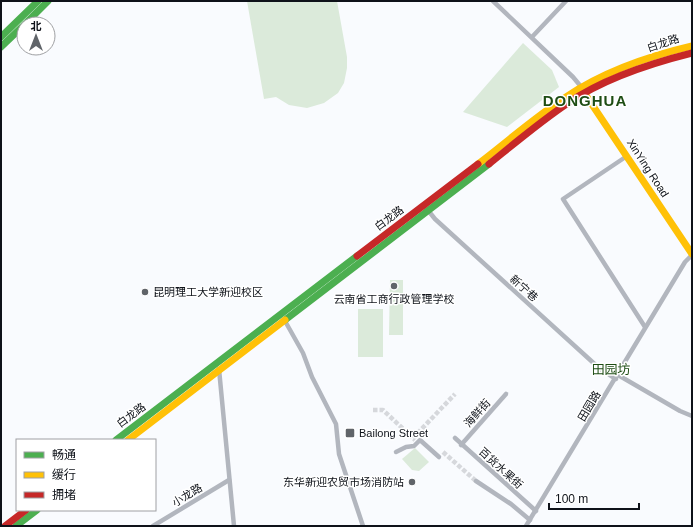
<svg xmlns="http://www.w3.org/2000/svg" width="693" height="527" viewBox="0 0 693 527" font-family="Helvetica,'Noto Sans SC',sans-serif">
  <rect width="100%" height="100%" fill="#f9fbfe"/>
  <g fill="#dbeada">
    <polygon points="247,1 337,1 347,57 347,68 344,83 338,93 324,103 307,108 289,105 276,97 264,99"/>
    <polygon points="523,43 552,70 559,87 507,127 463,112"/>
    <polygon points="390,280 403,280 403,335 389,335"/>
    <rect x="358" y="309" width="25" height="48"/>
    <polygon points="415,448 429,462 419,471 412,470 402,459"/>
  </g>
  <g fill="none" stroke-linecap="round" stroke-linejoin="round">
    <g stroke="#d6d8dc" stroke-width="4.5" stroke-dasharray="4.5 2" stroke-linecap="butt">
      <polyline points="373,410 383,410 415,440"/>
      <polyline points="413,438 455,394"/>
      <polyline points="443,452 476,481"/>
    </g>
    <g stroke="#b2b6be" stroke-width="4.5">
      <polyline points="493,1 573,77 583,89"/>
      <polyline points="532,37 566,1"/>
      <polyline points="627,156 563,199 645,327"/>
      <polyline points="427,209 435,219 599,368 616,379"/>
      <polyline points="285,321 303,353 312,377 336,424 339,454 363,526"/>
      <polyline points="219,369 234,526"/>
      <polyline points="618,375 680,411 692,416"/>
      <polyline points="455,438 536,511"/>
      <polyline points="461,445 506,394"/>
      <polyline points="396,452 406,447 414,446 420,440 439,457"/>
      <polyline points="476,481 511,504 530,520"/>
      <polyline points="153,526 229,480"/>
      <polyline points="526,526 685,262 692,255"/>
    </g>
    <g stroke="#4caf50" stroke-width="7">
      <polyline points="25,24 48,1"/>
      <polyline points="1,37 38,1"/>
      <polyline points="1,47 24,25"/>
      <polyline points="285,320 489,164"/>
      <polyline points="116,440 357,256"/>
      <polyline points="16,526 37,510"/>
    </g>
    <g stroke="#ffc107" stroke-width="7">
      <polyline points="585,94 692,254"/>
      <path d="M478,164C507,142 535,117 566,97C603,72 649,56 692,46"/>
      <polyline points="128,440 285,320"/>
    </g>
    <g stroke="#c62828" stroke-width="7">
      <path d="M489,164C515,143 541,121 568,103C603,79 652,63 692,53"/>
      <polyline points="357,256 478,164"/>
      <polyline points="5,526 26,510"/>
    </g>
  </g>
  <g fill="#606469" stroke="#fff" stroke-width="1.5">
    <circle cx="394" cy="286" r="4"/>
    <circle cx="145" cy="292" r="4"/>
    <rect x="345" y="428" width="10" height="10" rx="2"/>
    <circle cx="412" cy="482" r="4"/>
  </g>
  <g text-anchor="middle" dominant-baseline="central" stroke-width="3" stroke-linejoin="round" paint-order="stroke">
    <g font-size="11" fill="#0e1219" stroke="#fff">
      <text transform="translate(663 43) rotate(-18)">白龙路</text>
      <text transform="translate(648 168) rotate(57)">XinYing Road</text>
      <text transform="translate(389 218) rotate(-37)">白龙路</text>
      <text transform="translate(524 288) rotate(42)">新宁巷</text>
      <text transform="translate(589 406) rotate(-59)">田园路</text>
      <text transform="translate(477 413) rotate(-48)">海鲜街</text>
      <text transform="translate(131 415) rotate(-37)">白龙路</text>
      <text transform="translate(501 468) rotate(42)">百货水果街</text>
      <text transform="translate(187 495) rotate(-31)">小龙路</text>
    </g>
    <g font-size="11" fill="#0e1219" stroke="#fff" text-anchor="start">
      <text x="153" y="292">昆明理工大学新迎校区</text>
      <text x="394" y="299" text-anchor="middle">云南省工商行政管理学校</text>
      <text x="359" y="433">Bailong Street</text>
      <text x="404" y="482" text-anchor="end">东华新迎农贸市场消防站</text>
    </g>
    <g font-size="13" fill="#1e4d14" stroke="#fff">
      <text x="611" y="369">田园坊</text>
    </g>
    <g font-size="15" font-weight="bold" letter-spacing="1" fill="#1e4d14" stroke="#fff">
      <text x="585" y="100">DONGHUA</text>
    </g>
  </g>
  <rect width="693" height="527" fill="none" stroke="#0e1219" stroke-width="4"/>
  <rect x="16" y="439" width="140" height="72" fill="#ffffff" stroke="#9fa0a3"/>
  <rect x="24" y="452" width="20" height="6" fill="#4caf50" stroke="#9fa0a3"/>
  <text x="52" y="459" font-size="12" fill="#0e1219">畅通</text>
  <rect x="24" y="472" width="20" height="6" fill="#ffc107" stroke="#9fa0a3"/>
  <text x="52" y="479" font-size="12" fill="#0e1219">缓行</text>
  <rect x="24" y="492" width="20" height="6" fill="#c62828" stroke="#9fa0a3"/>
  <text x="52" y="499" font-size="12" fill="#0e1219">拥堵</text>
  <g transform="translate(36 36)"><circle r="19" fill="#ffffff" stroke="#9fa0a3"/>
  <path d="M0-3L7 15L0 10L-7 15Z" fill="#606469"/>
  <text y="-6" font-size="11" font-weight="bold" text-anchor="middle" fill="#0e1219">北</text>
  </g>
  <path d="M549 503v6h90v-6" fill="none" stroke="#0e1219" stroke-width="2"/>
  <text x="555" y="503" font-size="12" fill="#0e1219" stroke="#ffffff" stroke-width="3" paint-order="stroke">100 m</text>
</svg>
